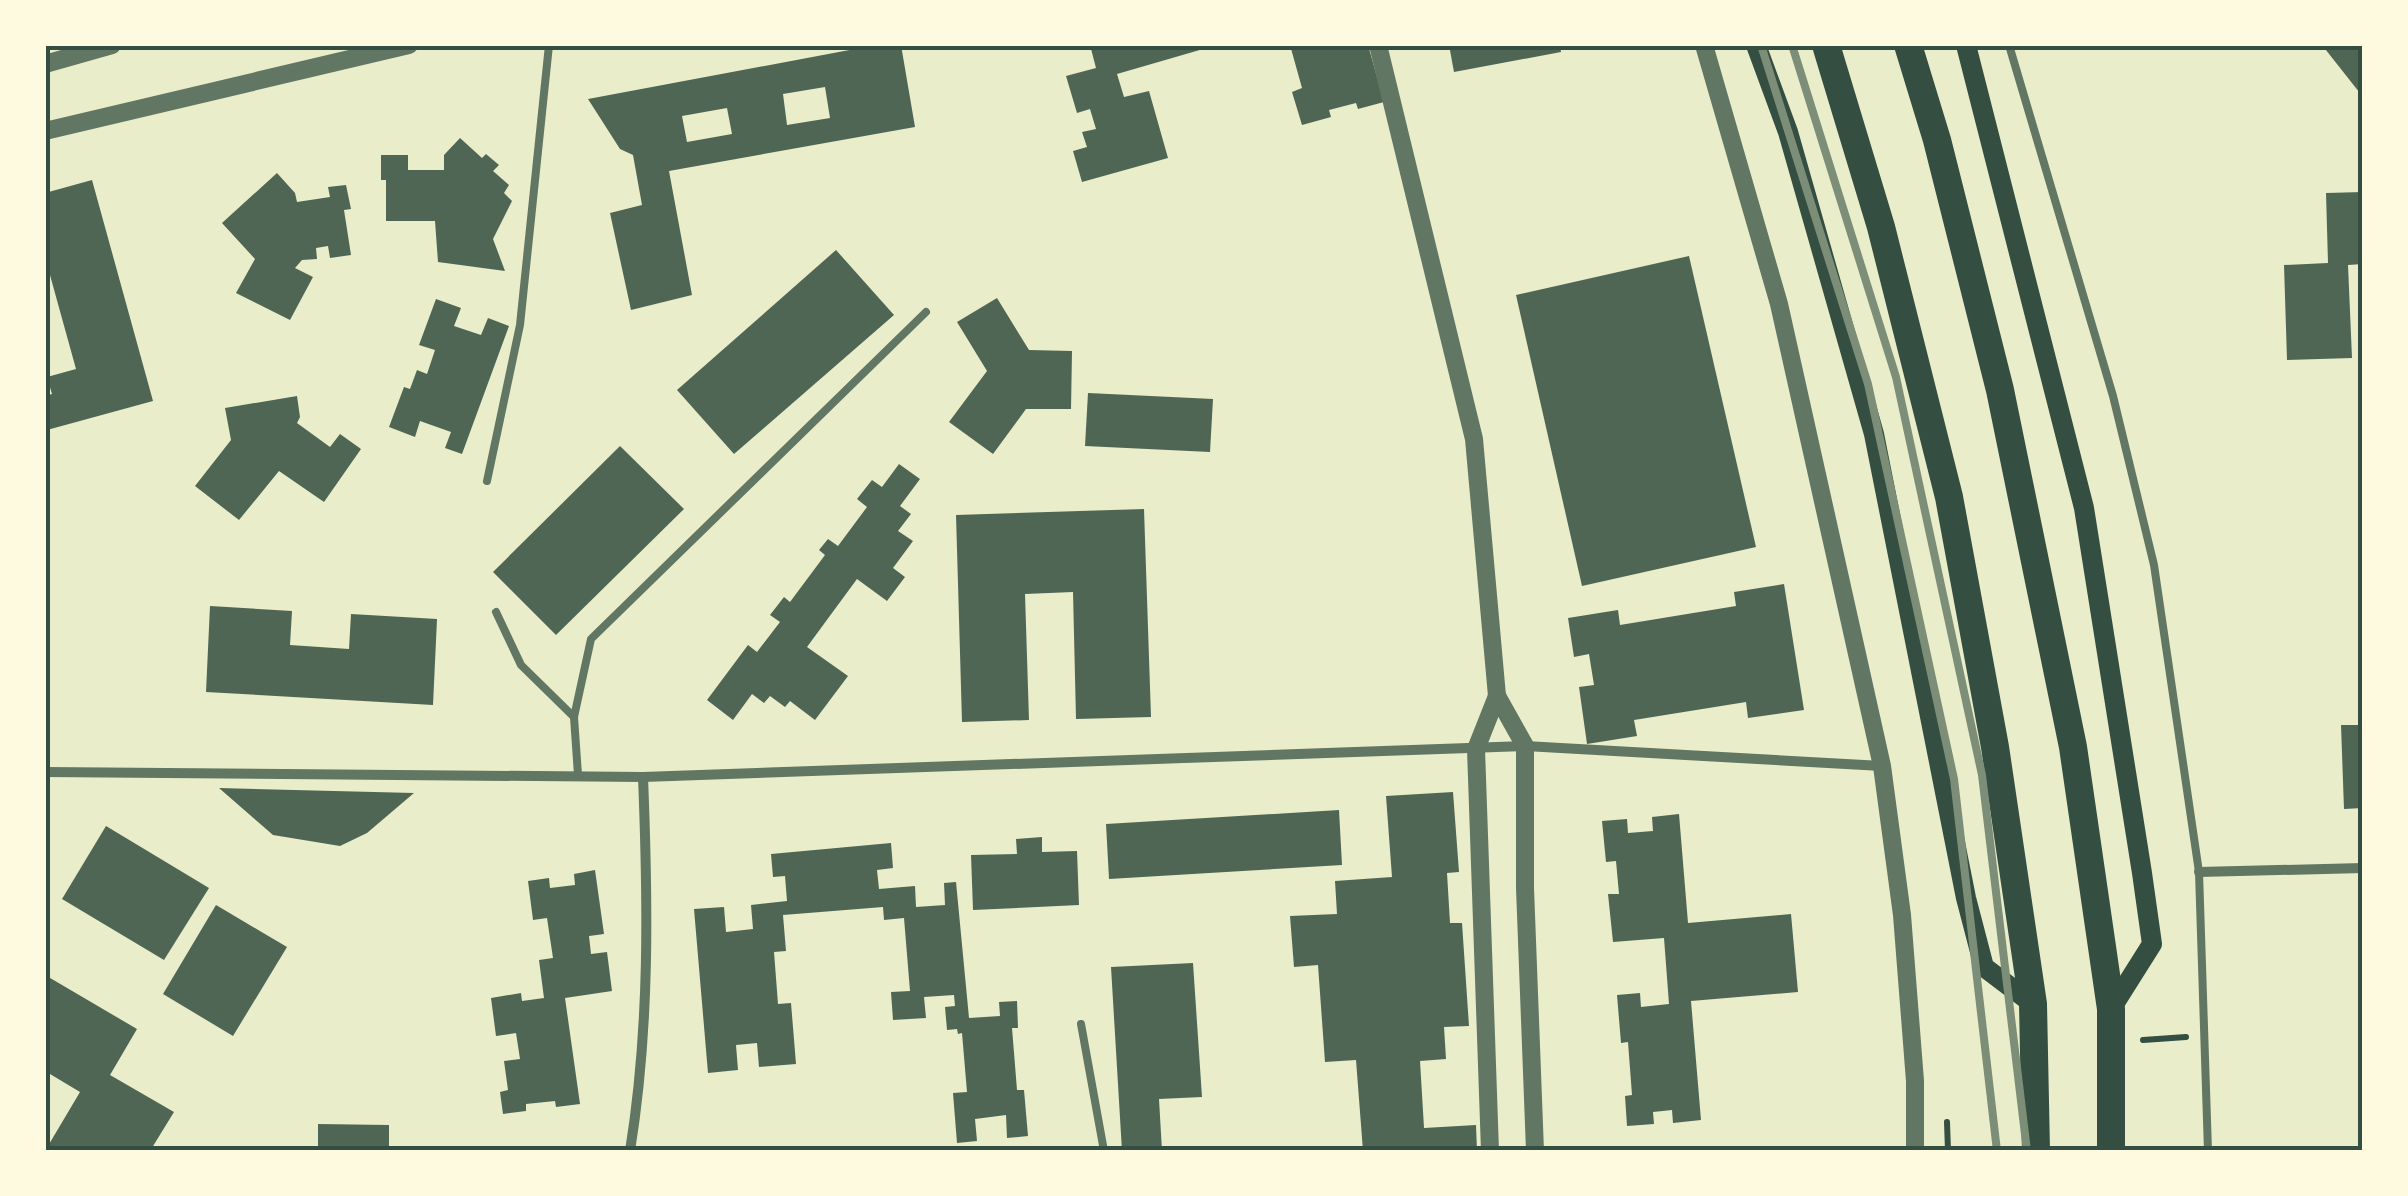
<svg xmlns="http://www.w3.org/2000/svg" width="2408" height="1196" viewBox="0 0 2408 1196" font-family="'Alegreya Sans',sans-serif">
  <rect width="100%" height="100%" fill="#e9edc9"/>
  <g fill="#4f6655" fill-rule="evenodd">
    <path d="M876,45H901L915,127L669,171L692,295L631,310L610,213L642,205L633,155L620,149L588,99ZM825,87L830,118L787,125L783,94ZM727,108L732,134L687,142L682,116Z"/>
    <polygon points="1090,45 1217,45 1117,74 1124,97 1149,91 1168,158 1082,182 1073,151 1087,147 1082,132 1096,129 1090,109 1077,113 1066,76 1096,68"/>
    <polygon points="1290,45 1368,45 1384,102 1358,109 1356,103 1329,110 1331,117 1302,125 1292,92 1302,88"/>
    <polygon points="1449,45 1560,45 1561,52 1454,72"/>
    <polygon points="2322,45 2363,45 2363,97"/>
    <polygon points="460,138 482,158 486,154 499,165 493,171 509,185 504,193 512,201 493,239 505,271 438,262 435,221 386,221 386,180 381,180 381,155 408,155 408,170 444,170 444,155"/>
    <polygon points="277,173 295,193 297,202 330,197 328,187 346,185 351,209 344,210 351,255 330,258 328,246 316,248 317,259 302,260 295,268 313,277 290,320 236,293 255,259 222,223"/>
    <polygon points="92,180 153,401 47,430 45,396 52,394 47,377 76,369 45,257 45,193"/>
    <polygon points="2363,192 2363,264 2348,265 2352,358 2287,360 2284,265 2328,263 2326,193"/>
    <polygon points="836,250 894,315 734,454 677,390"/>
    <polygon points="1689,256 1756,547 1582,586 1516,295"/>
    <polygon points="997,298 1029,350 1072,351 1071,409 1026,409 993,454 949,422 987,371 957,322"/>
    <polygon points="436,299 461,308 454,326 481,335 488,318 509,326 462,454 445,448 451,432 420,421 415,437 389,427 404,387 410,389 417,370 427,374 435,350 419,345"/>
    <polygon points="1088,393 1213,399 1210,452 1085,446"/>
    <polygon points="297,396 300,417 297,423 330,447 340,434 361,449 324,502 279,471 239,520 195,486 231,440 225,408"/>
    <polygon points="620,446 684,509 556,635 493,572"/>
    <polygon points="899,464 920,479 900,506 911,514 898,531 913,541 893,568 905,577 887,601 857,579 807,647 848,676 815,720 790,701 785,707 770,696 764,703 752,694 733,720 707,700 748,645 757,652 780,622 770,615 784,597 790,602 825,555 819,550 828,539 838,546 867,507 857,499 872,480 882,487"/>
    <polygon points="1144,509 1151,717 1076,719 1073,592 1025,594 1029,720 962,722 956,515"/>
    <polygon points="1784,584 1804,710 1748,718 1746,702 1634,720 1637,736 1587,744 1579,687 1594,685 1589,654 1574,657 1568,618 1618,610 1620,625 1736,606 1734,592"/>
    <polygon points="210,606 292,611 290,645 349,649 351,614 437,619 433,705 206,692"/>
    <polygon points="2341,725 2363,725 2363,808 2344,809"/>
    <polygon points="219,788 414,793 367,833 340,846 273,835"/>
    <polygon points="1453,792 1459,872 1447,873 1450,923 1462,923 1469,1026 1444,1027 1446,1059 1420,1061 1424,1128 1476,1125 1477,1151 1363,1151 1356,1060 1325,1062 1318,965 1294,967 1290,916 1337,914 1335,881 1392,877 1386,796"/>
    <polygon points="1339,810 1342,865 1109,879 1106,824"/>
    <polygon points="1679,814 1688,923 1791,914 1798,992 1691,1001 1701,1120 1673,1123 1672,1110 1653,1112 1654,1124 1627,1126 1625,1096 1632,1095 1628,1042 1621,1043 1617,995 1640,993 1641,1007 1669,1004 1664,938 1613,942 1608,894 1619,894 1616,861 1606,862 1602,821 1627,819 1628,833 1653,831 1652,817"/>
    <polygon points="106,826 209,888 164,960 62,899"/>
    <polygon points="1042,837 1042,852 1077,851 1079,905 973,910 971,855 1017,854 1016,839"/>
    <polygon points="891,843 893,868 877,870 879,889 915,886 916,907 945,905 944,883 956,882 969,1018 1000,1016 999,1002 1017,1001 1018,1028 1012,1028 1017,1090 1024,1090 1028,1136 1007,1138 1006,1115 975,1119 977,1141 957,1143 953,1093 967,1092 962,1033 958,1034 957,1029 947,1030 945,1007 955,1006 954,995 924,997 926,1018 893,1020 891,992 910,991 904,918 884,920 883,907 783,915 786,951 774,952 778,1004 791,1003 796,1064 759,1067 757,1043 736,1045 738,1070 708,1073 694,909 724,907 726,932 753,929 751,905 787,901 785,876 773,877 771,854"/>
    <polygon points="595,870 604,934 589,936 591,954 607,952 612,991 565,998 580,1104 556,1107 555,1101 526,1104 526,1111 503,1114 500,1092 508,1090 504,1061 520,1059 516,1033 496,1036 491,998 521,993 522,1001 544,998 539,960 553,958 547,918 533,920 528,881 549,878 550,888 575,885 574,874"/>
    <polygon points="216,905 287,947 233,1036 163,994"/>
    <polygon points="1193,963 1202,1097 1159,1099 1162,1151 1122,1151 1111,967"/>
    <polygon points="45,975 137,1029 110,1075 174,1112 150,1151 45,1151 80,1092 45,1071"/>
    <polygon points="318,1124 389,1125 389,1151 318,1151"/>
  </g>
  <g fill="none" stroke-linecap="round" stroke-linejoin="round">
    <g stroke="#344e41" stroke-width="6">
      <polyline points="2143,1040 2186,1037"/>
      <polyline points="1947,1122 1948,1151"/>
    </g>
    <g stroke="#617663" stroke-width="8">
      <polyline points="2009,45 2113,396 2154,565 2199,872 2208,1151"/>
      <polyline points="487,481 520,325 549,45"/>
      <polyline points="496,612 521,665 574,717"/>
      <polyline points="578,775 574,717 591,639 926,312"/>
      <polyline points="1081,1024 1104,1151"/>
    </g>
    <g stroke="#617663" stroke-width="10">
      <polyline points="45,772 643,777 1525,746 1882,766"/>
      <polyline points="2199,872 2363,868"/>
      <path d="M630,1151C650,1027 648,902 643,777"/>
    </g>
    <g stroke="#617663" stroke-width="18">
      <polyline points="1378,45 1474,439 1497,696 1525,746 1525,888 1535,1151"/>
      <polyline points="1704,45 1779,304 1882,766 1902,915 1915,1081 1915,1151"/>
      <polyline points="45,64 112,45"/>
      <polyline points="45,131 409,45"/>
      <polyline points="1490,1151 1476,749 1497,696"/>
    </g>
    <g stroke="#344e41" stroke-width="20">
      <polyline points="1756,45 1788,132 1874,434 1966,898 1984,967 2033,1004"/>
      <polyline points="1966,45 2084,508 2142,873 2152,944 2111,1009"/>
    </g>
    <g stroke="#344e41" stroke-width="28">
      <polyline points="1826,45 1881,227 1949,497 1995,747 2033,1004 2036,1151"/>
      <polyline points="1908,45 1937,140 2000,390 2073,747 2111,1009 2111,1151"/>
    </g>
    <g stroke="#7c8e77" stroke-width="8">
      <polyline points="1761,45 1868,384 1954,779 1997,1151"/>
      <polyline points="1792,45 1896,377 1982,775 2027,1151"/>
    </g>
  </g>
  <rect width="2408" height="1196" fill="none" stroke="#fefae0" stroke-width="95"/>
  <rect x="48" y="48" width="2312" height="1100" fill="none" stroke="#344e41" stroke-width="4"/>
</svg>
